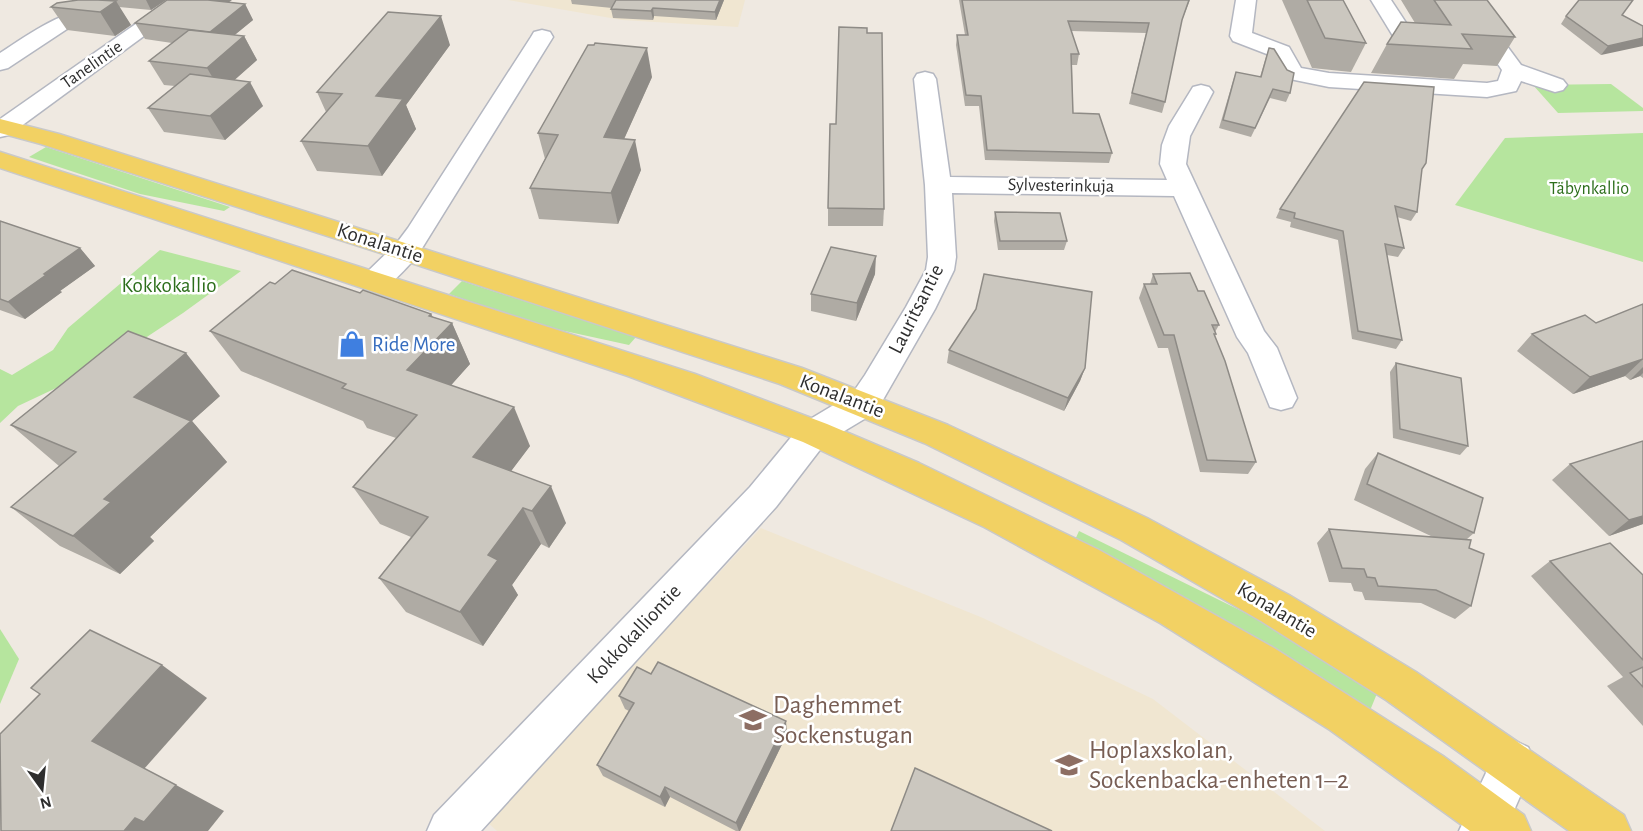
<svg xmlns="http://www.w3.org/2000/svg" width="1643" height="831" viewBox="0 0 1643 831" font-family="'Alegreya Sans',sans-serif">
  <rect width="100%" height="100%" fill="#efe9e1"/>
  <g fill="#f0e6d1">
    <polygon points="508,0 745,0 738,27 622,20"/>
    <polygon points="761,528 983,618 1153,699 1325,831 497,831 486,821"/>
  </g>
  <g fill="#b6e59e">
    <polygon points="1611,84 1643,108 1643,111 1558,113 1533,85"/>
    <polygon points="1643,133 1643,262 1455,205 1505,138"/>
    <polygon points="46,147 230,207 224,211 140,194 29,157"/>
    <polygon points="160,250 241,271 183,313 103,366 18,406 0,423 0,369 12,375 53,350 68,328"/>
    <polygon points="462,281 636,337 629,345 537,325 449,294"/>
    <polygon points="1079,531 1274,627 1378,691 1369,713 1175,593 1074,542"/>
    <polygon points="0,629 19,659 0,704"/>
  </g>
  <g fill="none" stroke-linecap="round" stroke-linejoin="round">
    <defs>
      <g id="minor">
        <polygon points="170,0 193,0 9,135 0,137 0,119"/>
        <polygon points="1236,0 1256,0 1252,33 1289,47 1301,68 1329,73 1487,83 1498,81 1502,70 1453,0 1473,0 1521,65 1563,80 1567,85 1563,90 1555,92 1521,81 1516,91 1487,97 1329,87 1285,78 1272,56 1233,41 1230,36"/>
        <polygon points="1371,0 1391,0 1420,44 1417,49 1409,51 1401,49"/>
        <path d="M105,6L112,8L115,12L112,16L91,20L70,27L8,68L0,70V53C34,31 63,9 105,6Z"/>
        <path d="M542,30L550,32L553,37L416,258C401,272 388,294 365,288L361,281L365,274L396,244L408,228L531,37L534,32Z"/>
        <polygon points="925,72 933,74 936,79 950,177 1167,180 1160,164 1162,145 1169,126 1193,87 1201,85 1209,87 1213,92 1190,136 1186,164 1264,331 1277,348 1297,398 1292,407 1281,410 1270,407 1248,353 1237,337 1174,196 952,193 956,257 954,270 935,309 876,412 826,442 776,507 481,831 427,831 434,815 750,487 802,424 852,394 865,375 906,307 926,270 928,257 925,185 914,79 917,74"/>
        <polygon points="1513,740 1528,747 1535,762 1505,831 1459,831 1498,747"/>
      </g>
      <g id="major">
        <polygon points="0,119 59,134 802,368 948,425 1147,518 1289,595 1416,672 1624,815 1631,831 1569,831 1386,700 1261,621 1121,540 924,443 780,384 396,258 41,144 0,133"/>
        <polygon points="0,152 695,374 827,424 919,463 1099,550 1274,648 1443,756 1524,815 1531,831 1470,831 1330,730 1160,623 984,527 803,442 628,376 0,168"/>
      </g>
    </defs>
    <use href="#minor" stroke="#b4b7c1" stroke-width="3"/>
    <use href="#major" stroke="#c9c9c9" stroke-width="3"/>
    <use href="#minor" fill="#fff" fill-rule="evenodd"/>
    <use href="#major" fill="#f2d163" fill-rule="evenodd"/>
  </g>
  <g fill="#afaba4">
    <polygon points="78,0 166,0 151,10 119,7 131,25 115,36 67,30 51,7"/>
    <polygon points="571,0 724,0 716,20 654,16 653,20 613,18 611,9 612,8 572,4"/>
    <polygon points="959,0 1190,0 1181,23 1165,102 1162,113 1129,104 1146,33 1071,31 1079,54 1077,65 1072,65 1073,113 1112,153 1109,163 985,160 979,106 965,106 956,45 957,35 965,35"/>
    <polygon points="1282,0 1343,0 1366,43 1351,72 1312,68"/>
    <polygon points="1401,0 1487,0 1515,37 1497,66 1463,64 1454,79 1371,73 1387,44 1415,23"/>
    <polygon points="229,2 245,4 253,20 234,35 244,36 257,60 234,80 263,106 225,140 164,132 148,108 175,86 164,85 149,61 172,43 145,39 135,23"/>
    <polygon points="1622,15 1643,26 1601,55 1561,24 1566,16"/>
    <polygon points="867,33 884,209 883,226 828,226 828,208 836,124"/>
    <polygon points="450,45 406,105 416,129 382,176 317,171 301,141 326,112 317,92"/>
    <polygon points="1269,48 1290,93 1286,102 1270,98 1251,137 1219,128 1233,81 1236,72 1260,77 1266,57"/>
    <polygon points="652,77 624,139 641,170 618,224 539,219 530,188 545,159 538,133"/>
    <polygon points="1422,169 1417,212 1411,221 1397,217 1404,248 1398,257 1387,255 1402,340 1396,349 1352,339 1338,240 1290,227 1291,222 1276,218 1280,209"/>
    <polygon points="995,212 1067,241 1064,250 998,250 994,221"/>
    <polygon points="0,221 80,248 95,266 60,291 62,292 25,319 0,310"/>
    <polygon points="875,274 856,321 811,311 811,294"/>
    <polygon points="1153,274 1198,291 1219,325 1215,332 1216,334 1215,336 1256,462 1248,474 1200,472 1168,348 1158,348 1139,298 1144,284 1150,284"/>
    <polygon points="275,284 431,314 433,317 452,323 470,364 451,385 530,446 511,471 566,523 549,548 541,544 512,585 518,595 483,646 406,612 379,578 411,537 380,524 353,487 396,438 367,428 363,421 241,371 210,331"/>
    <polygon points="1643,304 1643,378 1640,376 1630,380 1625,376 1573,394 1517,351 1532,334 1596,323"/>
    <polygon points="949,350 1085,368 1080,381 1064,411 947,363"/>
    <polygon points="1396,363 1468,446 1460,455 1393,438 1390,372"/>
    <polygon points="220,396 192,421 227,462 150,537 154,541 120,574 60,546 11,507 59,466 11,425"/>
    <polygon points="1378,453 1474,533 1467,539 1469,548 1471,606 1455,619 1421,603 1365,600 1362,592 1354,591 1351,583 1329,582 1317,543 1329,529 1433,537 1354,500 1365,469"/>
    <polygon points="1570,464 1643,524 1609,536 1552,480"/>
    <polygon points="1550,561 1643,575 1643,726 1607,686 1623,677 1531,576"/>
    <polygon points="619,696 787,734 740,831 736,831 670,797 665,807 603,776 597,765 629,711 625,709"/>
  </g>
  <g fill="#8e8b86">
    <polygon points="146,0 166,0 151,10"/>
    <polygon points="204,0 232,0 212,15"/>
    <polygon points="720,0 724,0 716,20 715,12"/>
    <polygon points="116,1 131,25 115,36 100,12"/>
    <polygon points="245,4 253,20 219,48 210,32"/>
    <polygon points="653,8 654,16 653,20 651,11"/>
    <polygon points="441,16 450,45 406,105 416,129 382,176 368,146 376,96"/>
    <polygon points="244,36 257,60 221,92 207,68"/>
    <polygon points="1643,38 1643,46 1601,55 1608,46"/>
    <polygon points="647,48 652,77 611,168 604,137"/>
    <polygon points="250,82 263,106 225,140 210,116"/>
    <polygon points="635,140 641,170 618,224 611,193"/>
    <polygon points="80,248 95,266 60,291 62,292 25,319 8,302 44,274"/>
    <polygon points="876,256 875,274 856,321 857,303"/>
    <polygon points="431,314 441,335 452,323 470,364 429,410 407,370 429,316"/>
    <polygon points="186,353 220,396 192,421 227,462 150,537 154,541 120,574 73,536 104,499 134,397"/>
    <polygon points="1643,359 1625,376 1573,394 1590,377"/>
    <polygon points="1643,367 1643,373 1640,376 1630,380"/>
    <polygon points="1085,368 1080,381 1064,411 1068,398"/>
    <polygon points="514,407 530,446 493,495 473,457"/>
    <polygon points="551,486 566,523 549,548 532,511"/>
    <polygon points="523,508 541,544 512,585 518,595 483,646 460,612 488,555"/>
    <polygon points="1643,516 1643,524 1609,536 1629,520"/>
    <polygon points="162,665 207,698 144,769 92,741"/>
    <polygon points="786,721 787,734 740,831 739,831 736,823"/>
    <polygon points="176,785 224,811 208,831 124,831 135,818"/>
    <polygon points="665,787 670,797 665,807 660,797"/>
  </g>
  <g fill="#cbc7bf" stroke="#8e8b86" stroke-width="1.5">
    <polygon points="78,0 98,0 116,1 100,12 51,7 57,3"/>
    <polygon points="167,0 208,0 245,4 210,32 135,23"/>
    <polygon points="616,0 720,0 715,12 653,8 651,11 611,9"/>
    <polygon points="962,0 1189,0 1182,20 1165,102 1132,93 1149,23 1068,21 1079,54 1071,54 1073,113 1099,114 1112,153 987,150 981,96 966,95 957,35 968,35"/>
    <polygon points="1307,0 1343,0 1366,43 1325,38"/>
    <polygon points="1434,0 1487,0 1515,37 1462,34 1472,49 1387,44 1401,22 1451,25"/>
    <polygon points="1579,0 1633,0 1622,15 1643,26 1643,38 1608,46 1566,16"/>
    <polygon points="388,12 441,16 376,96 403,99 368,146 301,141 342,94 317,92"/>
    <polygon points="839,27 867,28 867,33 882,33 884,209 828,208 830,124 836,124"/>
    <polygon points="189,30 244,36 207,68 149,61"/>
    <polygon points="595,43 647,48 604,137 635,140 611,193 530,188 558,135 538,133 588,45 594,45"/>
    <polygon points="1269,48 1274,49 1287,70 1294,73 1290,93 1273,89 1255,128 1223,120 1236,72 1261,77"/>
    <polygon points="190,74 250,82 210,116 148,108"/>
    <polygon points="1364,82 1434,87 1426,163 1422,169 1417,212 1395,206 1404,248 1385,244 1402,340 1358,331 1343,231 1294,218 1295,213 1280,209"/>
    <polygon points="995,212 1060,213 1067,241 1000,241"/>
    <polygon points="0,221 80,248 44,274 46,275 8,302 0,299"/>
    <polygon points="831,247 876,256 857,303 811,294"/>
    <polygon points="292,270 360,293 363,290 431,314 429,316 452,323 407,370 514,407 473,457 551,486 532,511 523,508 488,555 498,560 460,612 379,578 428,517 353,487 417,415 342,388 346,384 210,331 270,282 275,284"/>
    <polygon points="1190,273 1198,291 1204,291 1219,325 1212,325 1216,334 1214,334 1225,361 1256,462 1207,460 1174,335 1164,335 1144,284 1157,284 1153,274"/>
    <polygon points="984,274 1092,292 1085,368 1068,398 949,350 976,309"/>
    <polygon points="1643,304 1643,359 1590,377 1532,334 1585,315 1596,323"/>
    <polygon points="128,331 186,353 134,397 191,421 104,499 111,502 73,536 11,507 76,452 11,425"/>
    <polygon points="1396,363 1461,378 1468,446 1400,429"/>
    <polygon points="1643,441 1643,516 1629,520 1570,464"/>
    <polygon points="1378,453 1483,498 1474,533 1367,484"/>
    <polygon points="1329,529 1471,540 1469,548 1484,554 1471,606 1436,590 1378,586 1375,578 1367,577 1364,569 1342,568"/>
    <polygon points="1610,543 1643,575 1643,660 1550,561"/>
    <polygon points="90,630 162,665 92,741 176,785 144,822 135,818 124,831 1,831 0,734 40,694 31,688"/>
    <polygon points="658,662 786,721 736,823 665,787 660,797 597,765 634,703 619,696 637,667 651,674"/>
    <polygon points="1643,667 1643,687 1630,673"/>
    <polygon points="915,768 1052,831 891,831"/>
  </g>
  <defs>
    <symbol id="shop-bare" viewBox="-9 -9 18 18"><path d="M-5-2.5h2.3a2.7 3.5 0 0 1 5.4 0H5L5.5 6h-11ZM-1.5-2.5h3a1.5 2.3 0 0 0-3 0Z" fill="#3f7fe0" stroke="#fff" stroke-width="2.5" paint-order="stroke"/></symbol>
    <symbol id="school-bare" viewBox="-9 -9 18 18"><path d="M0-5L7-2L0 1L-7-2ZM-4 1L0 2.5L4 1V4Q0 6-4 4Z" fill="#8d6e63" stroke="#fff" stroke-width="2.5" paint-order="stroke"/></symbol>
  </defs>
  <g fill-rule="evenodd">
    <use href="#shop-bare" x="333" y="325" width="38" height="38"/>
    <use href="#school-bare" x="734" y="701" width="38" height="38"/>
    <use href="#school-bare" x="1050" y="746" width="38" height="38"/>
  </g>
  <g text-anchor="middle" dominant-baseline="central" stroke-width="5" stroke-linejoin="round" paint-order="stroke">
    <g font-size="18" fill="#2e2e2e" stroke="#fff">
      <text transform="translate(92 65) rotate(-35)">Tanelintie</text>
      <text transform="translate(1061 186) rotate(1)">Sylvesterinkuja</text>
    </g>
    <g font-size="18" fill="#2c6e1b" stroke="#fff">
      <text x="1589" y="189">Täbynkallio</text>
    </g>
    <g font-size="21" fill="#2e2e2e" stroke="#fff">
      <text transform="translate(380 243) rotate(18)">Konalantie</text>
      <text transform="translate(916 309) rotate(-63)">Lauritsantie</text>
      <text transform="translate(842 396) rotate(21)">Konalantie</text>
      <text transform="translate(1277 610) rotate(31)">Konalantie</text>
      <text transform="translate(634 634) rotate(-47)">Kokkokalliontie</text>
    </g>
    <g font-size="21" fill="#2c6e1b" stroke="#fff">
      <text x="169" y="285">Kokkokallio</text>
    </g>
    <g font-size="21" fill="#366cbe" stroke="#fff" text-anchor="start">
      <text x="372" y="344">Ride More</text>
    </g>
    <g font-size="26" fill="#785e54" stroke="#fff" text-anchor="start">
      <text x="773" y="705">Daghemmet<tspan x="773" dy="30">Sockenstugan</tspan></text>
      <text x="1089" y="750">Hoplaxskolan,<tspan x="1089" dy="30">Sockenbacka-enheten 1–2</tspan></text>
    </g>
  </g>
  <g transform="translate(42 789) rotate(165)" stroke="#ffffff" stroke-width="4.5" paint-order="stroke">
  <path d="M0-4.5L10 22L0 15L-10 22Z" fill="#2e2e2e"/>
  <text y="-9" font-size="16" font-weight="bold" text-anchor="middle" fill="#2e2e2e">N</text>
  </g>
</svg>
